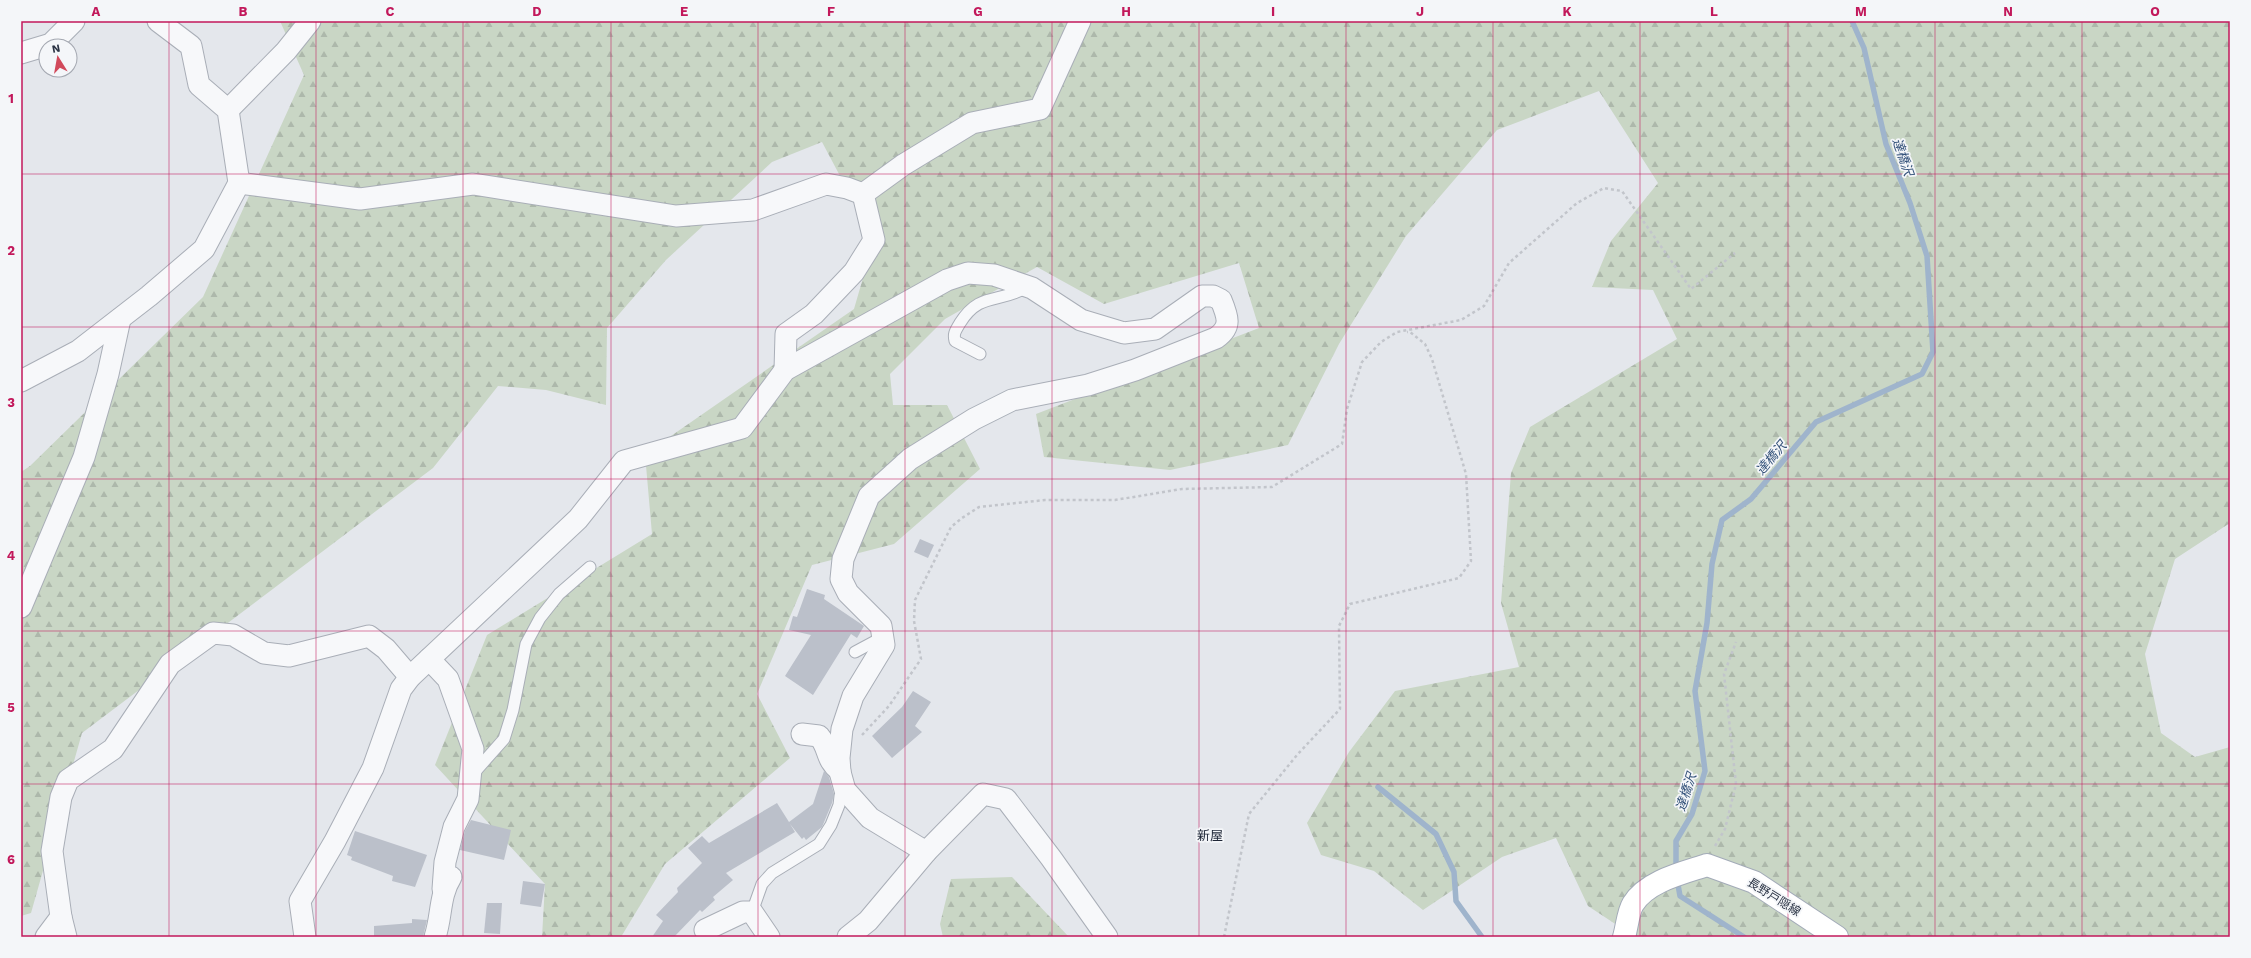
<svg xmlns="http://www.w3.org/2000/svg" width="2251" height="958" viewBox="0 0 2251 958" font-family="'Work Sans','Noto Sans JP',sans-serif">
  <defs>
    <pattern id="forest-firs" width="22" height="20" patternUnits="userSpaceOnUse"><rect width="22" height="20" fill="#c9d6c5"/><path d="M5 1l3.5 6h-7zM16 11l3.5 6h-7z" fill="#adb8ab"/></pattern>
  </defs>
  <rect width="100%" height="100%" fill="#e4e7ec"/>
  <g fill="url(#forest-firs)">
    <polygon points="280,21 2230,21 2230,523 2175,559 2145,654 2161,733 2195,757 2230,747 2230,937 1635,937 1588,906 1556,838 1502,857 1423,910 1374,871 1321,855 1307,823 1349,752 1395,691 1519,667 1501,603 1511,473 1530,427 1677,339 1653,290 1592,287 1611,241 1658,183 1599,91 1497,130 1406,236 1339,344 1288,445 1170,470 1044,457 1036,414 1259,328 1239,263 1104,304 1037,267 945,319 890,374 893,405 947,405 980,469 894,544 812,565 757,694 790,758 665,864 621,937 542,937 545,884 435,765 487,635 652,534 645,454 854,309 874,240 822,142 772,162 666,260 607,328 606,405 546,390 498,386 433,468 82,733 31,913 21,916 21,472 30,466 203,297 304,75"/>
    <polygon points="1012,877 1069,937 943,937 940,924 951,879"/>
  </g>
  <g fill="none" stroke-linecap="round" stroke-linejoin="round">
    <g stroke="#9fb4cc" stroke-width="5.5">
      <polyline points="1378,787 1436,834 1454,872 1456,901 1482,937"/>
      <polyline points="1676,870 1676,841 1692,814 1705,771 1695,691 1707,623 1712,564 1722,520 1751,499 1816,422 1922,374 1933,352 1927,256 1910,203 1886,144 1864,48 1852,21"/>
      <polyline points="1677,879 1680,896 1744,937"/>
    </g>
  </g>
  <g fill="#bbc0ca">
    <polygon points="920,539 934,545 928,558 914,552"/>
    <polygon points="807,589 825,595 824,599 864,626 857,638 851,634 813,695 785,676 811,635 789,630 793,616 797,617"/>
    <polygon points="913,691 931,702 915,726 922,732 892,758 872,736 902,707"/>
    <polygon points="824,771 829,777 834,794 832,803 822,827 806,840 804,837 802,839 790,824 795,832 726,873 733,880 713,897 715,900 702,912 700,910 674,937 652,937 663,921 656,915 678,892 677,888 702,863 688,848 702,836 709,843 777,803 789,822 813,804"/>
    <polygon points="471,820 511,830 504,860 460,850 465,831"/>
    <polygon points="355,831 427,855 415,887 392,881 393,876 351,860 352,857 347,855"/>
    <polygon points="523,881 545,884 541,907 520,904"/>
    <polygon points="487,903 502,903 500,934 484,933"/>
    <polygon points="412,919 427,920 423,937 374,937 374,926 412,923"/>
  </g>
  <g fill="none" stroke-linecap="round" stroke-linejoin="round">
    <defs>
      <g id="lane">
        <path d="M980,354L955,341C953,333 956,330 960,323C980,291 999,304 1027,287"/>
        <polyline points="855,652 883,637"/>
        <polyline points="473,774 504,739 513,710 526,644 540,618 559,594 590,567"/>
        <polyline points="752,912 762,884 772,873 819,844 831,825 839,805 840,796 845,790"/>
      </g>
      <g id="street">
        <polyline points="21,53 51,44 74,21"/>
        <polyline points="228,110 286,51 310,21"/>
        <polyline points="239,183 360,199 473,184 676,216 753,210 826,184 847,188 863,194"/>
        <polyline points="863,194 903,165 972,123 1040,109 1080,21"/>
        <polyline points="785,370 786,334 814,314 854,272 874,240 863,194"/>
        <polyline points="21,381 78,351 149,296 204,249 239,183 228,110 199,85 191,46 158,21"/>
        <polyline points="21,607 84,457 108,374 120,319"/>
        <polyline points="429,659 448,679 473,749 468,799 454,827 445,862 443,889"/>
        <path d="M802,734L819,736C830,749 825,759 840,771"/>
        <polyline points="61,917 52,851 61,797 68,780 113,749 170,664 213,633 233,635 264,653 289,656 369,636 386,649 410,677"/>
        <polyline points="705,930 743,912 752,912 769,937"/>
        <polyline points="46,937 61,917 66,937"/>
        <path d="M305,937L300,901L335,841L373,768L401,689L410,677L578,519L624,461L742,428L785,370L947,280L968,273L994,275L1032,288L1081,320L1124,333L1155,329L1202,296H1213L1221,300C1228,317 1232,327 1216,338L1135,370L1088,385L1012,400L974,419L910,459L869,496L843,559L841,579L848,593L881,626L884,645L853,696L842,729L839,758L840,772L845,790L870,818L926,852L983,794L1006,799L1051,858L1107,937"/>
        <path d="M435,937C442,916 439,896 451,877"/>
        <polyline points="848,937 868,921 926,852"/>
      </g>
      <path id="primary" d="M1624,937C1627,927 1628,912 1633,904C1647,881 1683,873 1707,865L1754,882L1837,937"/>
    </defs>
    <use href="#lane" stroke="#a9aeb7" stroke-width="13"/>
    <use href="#street" stroke="#a9aeb7" stroke-width="23"/>
    <use href="#primary" stroke="#a3abb8" stroke-width="24"/>
    <g stroke="#c2c5cb" stroke-width="2.5" stroke-dasharray="3 3" stroke-linecap="butt">
      <polyline points="862,735 889,706 921,659 914,621 915,600 951,527 962,518 979,507 1045,500 1115,500 1182,489 1272,487 1342,444 1347,409 1362,362 1381,342 1397,332 1461,320 1484,306 1509,263 1577,203 1604,188 1622,191 1691,289 1735,253"/>
      <polyline points="1715,846 1725,829 1736,784 1724,674 1736,642"/>
      <polyline points="1224,937 1249,814 1297,755 1340,709 1339,626 1350,604 1459,578 1471,561 1466,474 1432,359 1425,344 1410,332 1407,332"/>
    </g>
    <use href="#lane" stroke="#f7f8fa" stroke-width="11"/>
    <use href="#street" stroke="#f7f8fa" stroke-width="21"/>
    <use href="#primary" stroke="#fff" stroke-width="22"/>
  </g>
  <path fill="none" stroke="#c2185b" stroke-width="1" stroke-opacity="0.55" d="M169,21V937M316,21V937M463,21V937M611,21V937M758,21V937M905,21V937M1052,21V937M1199,21V937M1346,21V937M1493,21V937M1640,21V937M1788,21V937M1935,21V937M2082,21V937M21,174H2230M21,327H2230M21,479H2230M21,631H2230M21,784H2230"/>
  <g text-anchor="middle" dominant-baseline="central" stroke-width="3.5" stroke-linejoin="round" paint-order="stroke">
    <g font-size="12" fill="#2b3445" stroke="#f4f6f9">
      <text transform="translate(1774 897) rotate(32)">長野戸隠線</text>
    </g>
    <g font-size="13" font-style="italic" fill="#34527a" stroke="#f4f6f9">
      <text transform="translate(1903 157) rotate(71)">達橋沢</text>
      <text transform="translate(1771 458) rotate(-50)">達橋沢</text>
      <text transform="translate(1686 792) rotate(-72)">達橋沢</text>
    </g>
    <g font-size="13" fill="#1d2536" stroke="#f4f6f9">
      <text x="1210" y="835">新屋</text>
    </g>
  </g>
  <rect width="2251" height="958" fill="none" stroke="#f4f6f9" stroke-width="44"/>
  <g transform="translate(58 58) rotate(349)"><circle r="19" fill="#f4f6f9" stroke="#a4a8b1"/>
  <path d="M0-3L7 15L0 10L-7 15Z" fill="#d1495b"/>
  <text y="-6" font-size="11" font-weight="bold" text-anchor="middle" fill="#2b3445">N</text>
  </g>
  <rect x="22" y="22" width="2207" height="914" fill="none" stroke="#c2185b" stroke-width="1.5"/>
  <g font-size="13" text-anchor="middle" font-weight="bold" fill="#c2185b">
    <text x="96" y="16">A</text>
    <text x="243" y="16">B</text>
    <text x="390" y="16">C</text>
    <text x="537" y="16">D</text>
    <text x="684" y="16">E</text>
    <text x="831" y="16">F</text>
    <text x="978" y="16">G</text>
    <text x="1126" y="16">H</text>
    <text x="1273" y="16">I</text>
    <text x="1420" y="16">J</text>
    <text x="1567" y="16">K</text>
    <text x="1714" y="16">L</text>
    <text x="1861" y="16">M</text>
    <text x="2008" y="16">N</text>
    <text x="2155" y="16">O</text>
    <text x="11" y="103">1</text>
    <text x="11" y="255">2</text>
    <text x="11" y="407">3</text>
    <text x="11" y="560">4</text>
    <text x="11" y="712">5</text>
    <text x="11" y="864">6</text>
  </g>
</svg>
